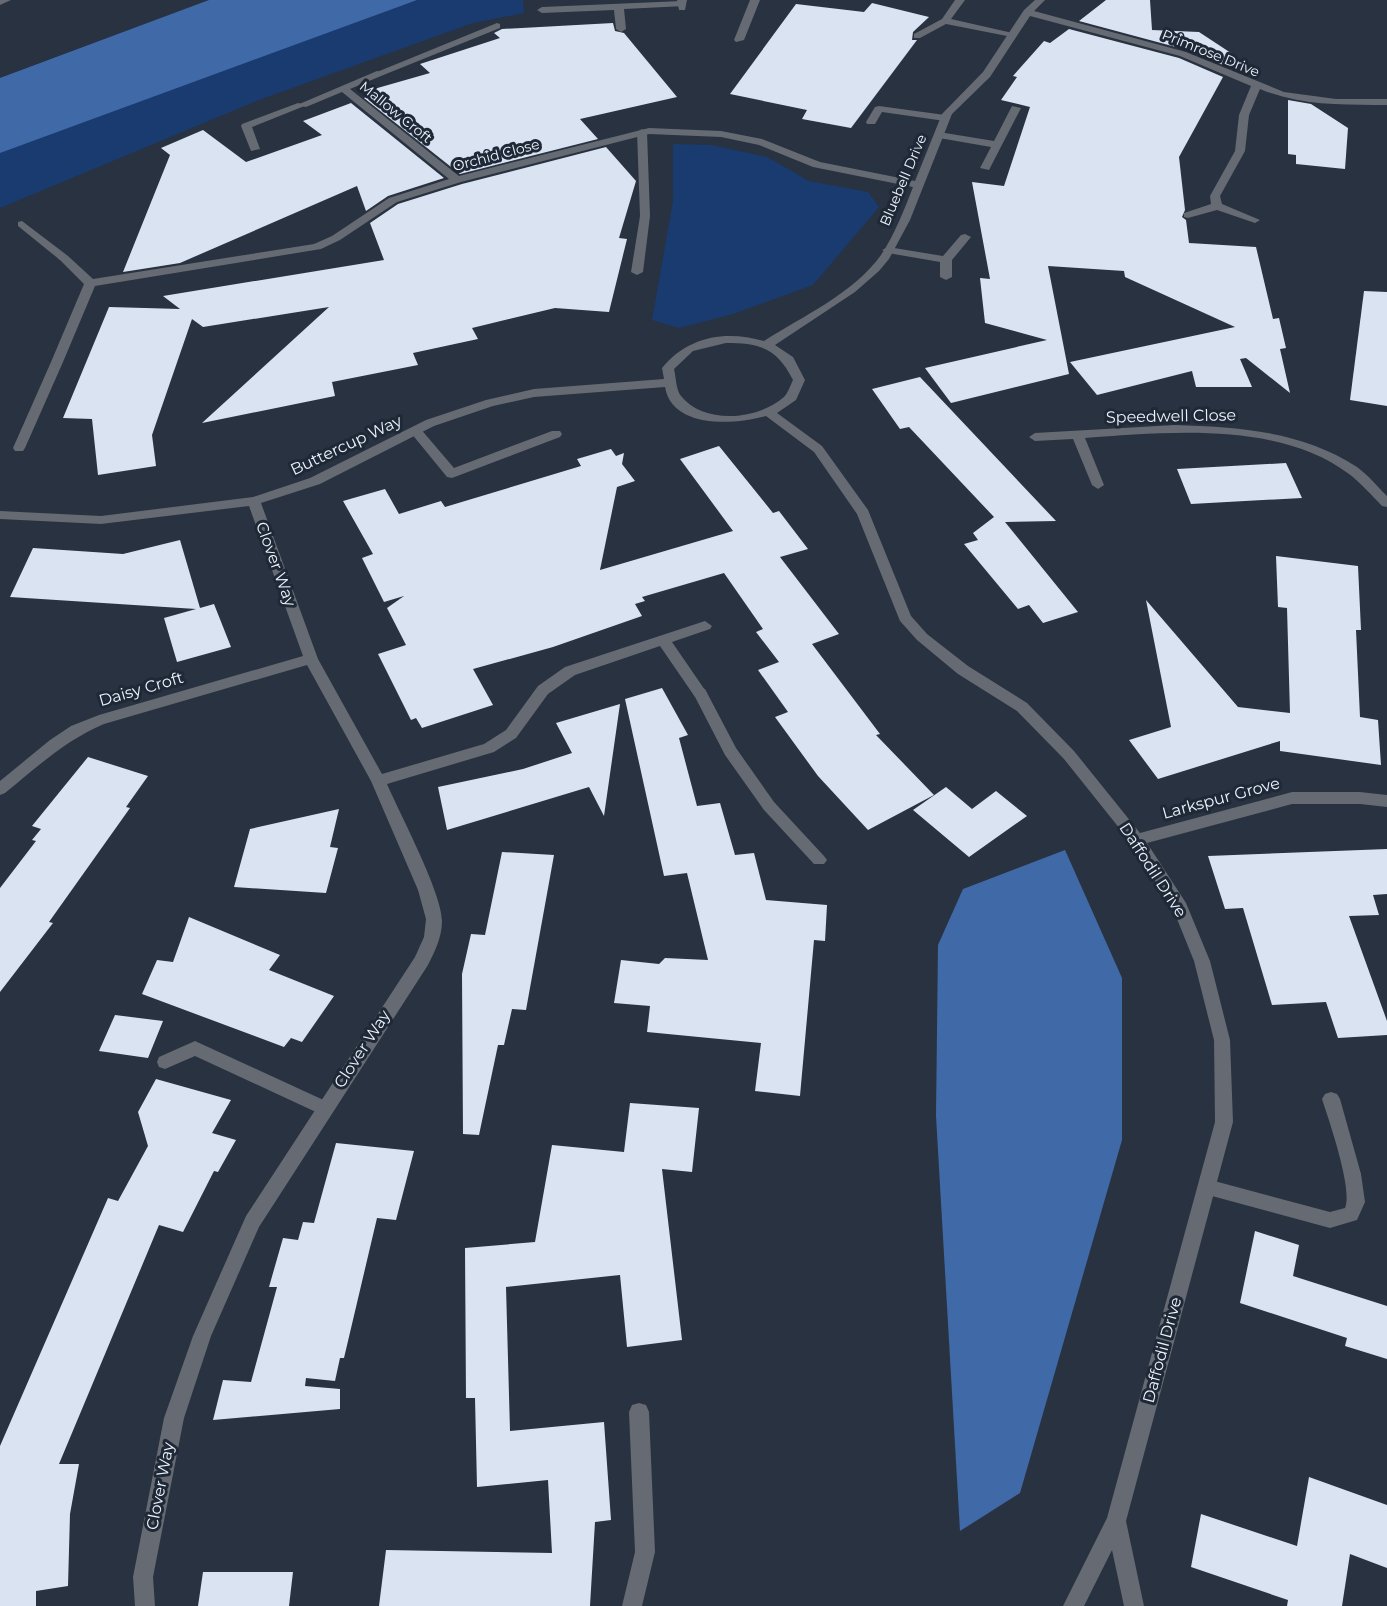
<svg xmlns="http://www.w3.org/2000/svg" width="1387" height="1606" viewBox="0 0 1387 1606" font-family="Montserrat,sans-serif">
  <rect width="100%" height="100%" fill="#293240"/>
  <g fill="#193b6f">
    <polygon points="209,0 523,0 524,13 473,23 259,100 0,208 0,78"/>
    <polygon points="673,144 711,145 767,157 809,181 868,192 879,207 813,285 733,314 679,328 652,320 673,201"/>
  </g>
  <g fill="#4069a8">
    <polygon points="209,0 417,0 0,153 0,78"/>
    <polygon points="1065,850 1122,978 1122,1140 1020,1493 960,1531 936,1116 938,945 963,889"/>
  </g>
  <g fill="#d9e3f1">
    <polygon points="1106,0 1150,0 1152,30 1199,32 1234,55 1228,67 1187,50 1079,21"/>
    <polygon points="872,3 929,17 913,32 912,40 917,40 851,128 802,119 807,110 730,94 796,4 864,12"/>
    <polygon points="613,23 615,31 624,33 677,97 580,119 598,139 460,174 364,98 377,92 374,89 430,73 420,64 500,38 494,33 502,29"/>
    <polygon points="1069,29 1179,58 1223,77 1179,157 1185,210 1182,217 1186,220 1189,243 1256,247 1273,319 1279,318 1286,348 1280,349 1290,393 1246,358 1240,359 1252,387 1196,387 1192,371 1097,395 1070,362 1235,327 1125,277 1124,271 1048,266 1069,374 951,403 925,368 1047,340 985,323 980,278 990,279 972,182 1004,186 1030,107 1001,100 1017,77 1013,76 1044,41 1050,43"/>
    <polygon points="1288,100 1311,104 1348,128 1345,169 1296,164 1296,155 1288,154"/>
    <polygon points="351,103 444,178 388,196 366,211 357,186 180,263 123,272 170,155 161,148 203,130 246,162 322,135 303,121"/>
    <polygon points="606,147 636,181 619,238 627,239 609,312 555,308 472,328 478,339 413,353 418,365 332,382 335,396 202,423 329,307 203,327 192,319 152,435 156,466 98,475 92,419 63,418 109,307 180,309 163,296 384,260 370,223 398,204 462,184"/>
    <polygon points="1364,291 1387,292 1387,406 1350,400"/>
    <polygon points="920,377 1056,521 1005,522 1078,612 1043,623 1029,605 1018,609 964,544 978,540 973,533 994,517 909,427 900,429 872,389"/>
    <polygon points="719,446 773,513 779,511 808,549 780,557 839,634 812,644 880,734 876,735 934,795 868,830 818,776 775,717 788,712 758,670 779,662 756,632 763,629 724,573 642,597 645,601 635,604 642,616 553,647 473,669 493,705 422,728 416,718 411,720 378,654 406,645 387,608 404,596 384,602 362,558 373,554 343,501 385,489 399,514 441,501 445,507 581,466 577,459 611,449 616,456 624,453 622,464 635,481 617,487 600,570 733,531 680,459"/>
    <polygon points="1286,463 1302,498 1191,504 1177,469"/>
    <polygon points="180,540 200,608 214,604 231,647 177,662 164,618 196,609 10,597 33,548 123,554"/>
    <polygon points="1276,556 1358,566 1361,630 1356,630 1360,717 1378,720 1381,765 1280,751 1280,741 1158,779 1129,740 1171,727 1146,600 1238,707 1290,713 1287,608 1278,607"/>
    <polygon points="662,688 688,735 679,738 697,806 720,803 735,855 754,853 766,900 827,905 825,941 814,940 800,1096 755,1091 761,1043 647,1032 650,1006 614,1003 621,960 659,964 665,958 708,960 687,873 664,876 625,699"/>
    <polygon points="620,704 604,816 589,787 447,830 438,787 523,769 572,753 556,723"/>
    <polygon points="88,757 148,776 126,807 130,808 49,922 53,923 0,992 0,888 36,841 32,840 41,829 32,826"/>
    <polygon points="946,787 972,809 996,791 1027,816 969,857 913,810"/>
    <polygon points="339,809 330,847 338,848 326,893 234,887 250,829"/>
    <polygon points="1387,849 1387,894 1373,895 1379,915 1349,916 1387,1021 1387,1035 1338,1038 1326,1002 1272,1005 1243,908 1225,909 1208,856"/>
    <polygon points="502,852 554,855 526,1010 512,1009 504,1045 498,1045 479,1135 463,1134 462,974 471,934 485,935"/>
    <polygon points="189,917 280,955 269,970 334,996 302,1042 291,1038 284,1047 142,994 157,960 173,962"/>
    <polygon points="115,1015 163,1021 148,1058 99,1051"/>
    <polygon points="156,1079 231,1100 212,1133 236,1140 218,1172 214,1171 183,1232 159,1225 59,1464 79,1464 70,1514 68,1586 36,1591 36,1606 0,1606 0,1446 108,1198 118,1201 148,1146 138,1112"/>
    <polygon points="630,1103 699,1108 692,1172 662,1169 682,1340 627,1347 620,1275 506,1287 510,1431 604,1422 611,1520 595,1522 590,1606 379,1606 386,1550 552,1553 548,1480 477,1487 475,1398 466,1398 465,1248 535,1242 552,1145 624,1152"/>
    <polygon points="336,1143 414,1151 396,1220 377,1218 344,1358 340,1358 335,1381 306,1378 305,1386 340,1389 340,1409 213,1420 223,1380 251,1382 277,1287 269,1287 283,1238 298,1240 303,1222 314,1223"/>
    <polygon points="1255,1231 1299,1245 1293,1276 1387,1306 1387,1359 1345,1346 1347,1338 1240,1303"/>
    <polygon points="1309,1477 1387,1505 1387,1568 1350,1554 1342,1606 1287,1606 1288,1600 1191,1567 1201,1514 1297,1546"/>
    <polygon points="203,1572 293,1572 289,1606 198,1606"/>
  </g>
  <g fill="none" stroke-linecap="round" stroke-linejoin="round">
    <g fill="#666a72" fill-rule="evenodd">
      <polygon points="750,0 760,0 744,40 736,42 734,40"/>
      <polygon points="955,0 965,0 951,19 1017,34 1012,37 946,24 920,38 914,38 914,34 942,19"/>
      <polygon points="682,1 685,2 685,6 624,9 626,29 621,32 616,29 614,10 542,13 537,10 542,7"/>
      <polygon points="497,23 500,24 500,28 381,76 372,74"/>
      <polygon points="298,103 307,105 252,127 260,149 251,151 241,126 242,124"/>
      <polygon points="879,106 945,115 950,118 945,121 882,112 875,124 867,124 866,122 875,107"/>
      <polygon points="1012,106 1021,108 989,170 980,168 991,147 939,138 934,135 939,132 994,141"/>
      <polygon points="642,129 647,132 650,216 643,272 637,275 631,272 640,216 637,132"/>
      <polygon points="22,221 68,256 68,260 60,260 18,226 18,222"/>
      <polygon points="965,234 971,237 952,260 952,277 946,280 940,277 940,262 888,253 882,250 888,247 943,256 961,235"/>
      <polygon points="57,358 63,362 25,448 23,451 15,451 13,448 51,362"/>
      <polygon points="415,426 419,427 454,468 552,431 560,431 562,434 560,437 452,478 447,477 411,433 409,430"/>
      <polygon points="700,688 705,689 736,748 774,802 824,856 827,860 824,864 814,864 764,810 725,755 693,693"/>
      <polygon points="195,1041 330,1103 333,1108 330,1113 324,1115 318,1113 195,1056 165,1069 159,1067 157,1062 159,1057"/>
      <path d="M1331,1092L1337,1094L1340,1099L1361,1174L1365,1202L1357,1220L1330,1228L1201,1193L1198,1187L1201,1181L1207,1179L1330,1212L1345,1208C1353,1189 1329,1121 1322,1099L1325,1094Z"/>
    </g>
    <g fill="#666a72" fill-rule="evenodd">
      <polygon points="0,0 11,0 0,5"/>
      <polygon points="677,0 687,0 685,10 679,10"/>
      <path d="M1035,0H1045L1034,11L1186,52L1284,92L1336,99H1387V105C1344,105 1300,106 1260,89L1249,115L1245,151L1220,196L1222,204L1260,220L1255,223L1217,210L1188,218L1184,217V213L1211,204L1210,196L1235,151L1239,115L1251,86L1180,56L1030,16L990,77L952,114L910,220L889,259L879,271L855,292L775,345L793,357L805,380L796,400L777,413L822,446L868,510L911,616L927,634L968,666L1027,703L1074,751L1140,833L1292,792H1360L1387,795V807L1360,804H1292L1147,843L1186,903L1210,961L1230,1040L1233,1122L1126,1521L1144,1606H1124L1112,1550L1084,1606H1063L1107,1518L1215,1122L1214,1040L1194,961L1173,909L1132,844L1064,759L1017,711L958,674L917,640L900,621L857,514L814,452L766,416C735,425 672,429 665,387L534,397L493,406L434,426L320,484L261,503L318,659L382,774L484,744L506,730L538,686L565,667L705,621L712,626L710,629L672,642L707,693L705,697H695L660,646L575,675L548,694L516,738L494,752L387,784C400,814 442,893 442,921C442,937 435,951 428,965L259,1227L211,1336L184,1418L153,1577L155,1606H135L133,1577L164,1418L193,1336L246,1216L415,957L424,937L426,919L418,890L371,781L307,665L104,724C66,740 37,767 5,793L0,795V781L50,740L71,726L99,715L303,656L249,506L101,524L0,519V511L101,516L253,497L310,478L426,420L486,400L534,389L664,379L662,368C688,336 726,330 764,341C803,316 854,293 881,255C895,234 904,210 913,187L813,167L759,145L721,137L649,134L461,182L397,202L340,240L321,249L95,286L63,362L57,366L51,362L84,284L58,258L60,256H68L93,279L314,244L332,236L389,198L449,179L342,92L306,107L297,105L377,71L381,72V76L350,89L459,176L649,128L721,131L762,139L820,162L915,181L942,114L983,72L1024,10ZM726,343C760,343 777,348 793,380C790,386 788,393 784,397C758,420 704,425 681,396C676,390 676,377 674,369L693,351Z"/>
      <path d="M1175,425C1238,427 1302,431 1357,467C1368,475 1377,486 1387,496V507L1382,506C1372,496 1361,483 1349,474C1279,421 1168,432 1085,438L1104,485L1098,489L1092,485L1073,439L1035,441L1029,437L1035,433Z"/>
      <polygon points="639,1403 646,1405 649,1412 655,1552 642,1606 622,1606 635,1552 629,1412 632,1405"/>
    </g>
  </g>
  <g text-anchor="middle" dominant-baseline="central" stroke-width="6" stroke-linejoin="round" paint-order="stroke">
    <g font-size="14" fill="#edf3fd" stroke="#1f2836">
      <text transform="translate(1211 53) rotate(22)">Primrose Drive</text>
      <text transform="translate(396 112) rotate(39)">Mallow Croft</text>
      <text transform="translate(496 155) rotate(-15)">Orchid Close</text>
      <text transform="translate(903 180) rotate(-67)">Bluebell Drive</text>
    </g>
    <g font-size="16" fill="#edf3fd" stroke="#1f2836">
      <text transform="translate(1171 416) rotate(-1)">Speedwell Close</text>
      <text transform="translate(346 445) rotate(-25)">Buttercup Way</text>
      <text transform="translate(276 564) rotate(70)">Clover Way</text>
      <text transform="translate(141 689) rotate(-16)">Daisy Croft</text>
      <text transform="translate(1221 798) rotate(-15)">Larkspur Grove</text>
      <text transform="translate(1153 870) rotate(57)">Daffodil Drive</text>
      <text transform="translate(362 1049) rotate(-57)">Clover Way</text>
      <text transform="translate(1162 1350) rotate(-75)">Daffodil Drive</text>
      <text transform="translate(160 1486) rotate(-79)">Clover Way</text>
    </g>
  </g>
</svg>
